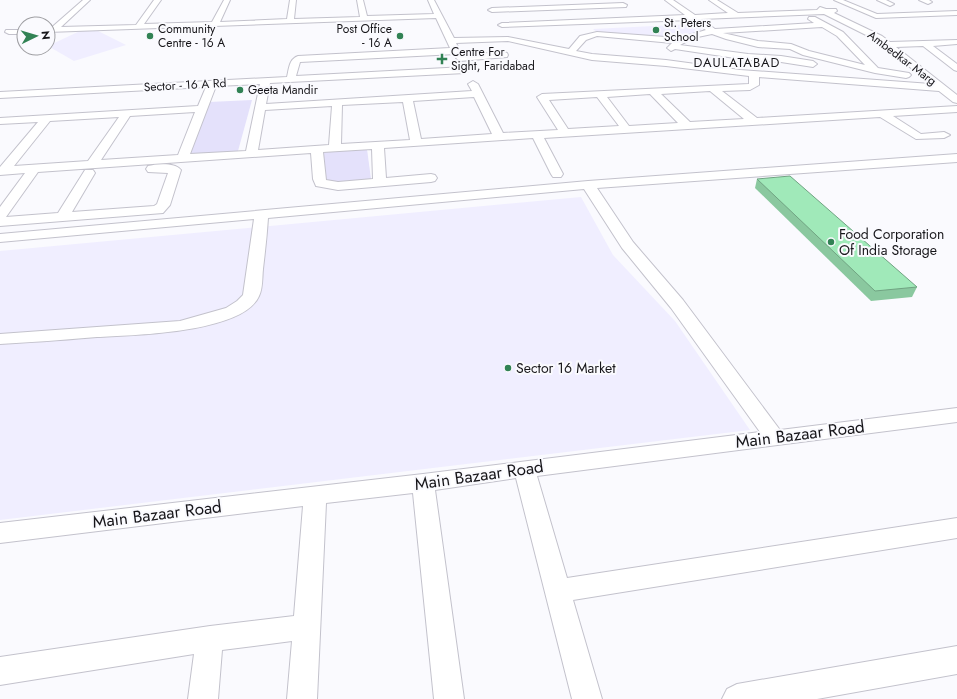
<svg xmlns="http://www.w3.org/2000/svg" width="957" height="699" viewBox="0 0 957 699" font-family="Jost,sans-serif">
  <rect width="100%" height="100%" fill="#fafafe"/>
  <g fill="#f0eeff">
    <polygon points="694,24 702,30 674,39 597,32 593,29"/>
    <polygon points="82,30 96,30 126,45 74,61 48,46"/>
    <polygon points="581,197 613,255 675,321 750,430 0,520 0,251"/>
  </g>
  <g fill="#e4e1fb">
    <polygon points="252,100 238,151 188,154 209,102"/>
    <polygon points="367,149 371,179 319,183 318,153"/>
  </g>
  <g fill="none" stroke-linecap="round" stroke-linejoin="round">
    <defs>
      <g id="minor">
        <path d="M83,0H90L61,27L136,25L154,0H161L144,24L212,22L224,0H230L220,22L287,19L290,0H296L294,19L360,17L357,0H363L367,16L434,14L428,0H434L454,38L508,37L569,49L580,36L597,32L679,38L706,30L691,20L502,27L498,25L502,23L685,15L665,0H673L695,15L728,13L709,0H717L738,13L817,10L820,7L826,9H836L837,11L834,13L882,36L890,42L957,40V44L933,46L957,64V71L954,70L923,46L896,47L957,95V103L953,102L939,91L759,77V85L750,90L722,91L757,118L957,106V112L893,116L921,134L944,132L950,135L944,138L916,139L880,117L544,138L563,174L561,177H553L551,174L533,138L384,148L386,178L431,174L435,175L437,178L435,181L431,182L338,190L316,186L313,179L311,153L38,172L6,217L58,213L85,170H93L95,173L72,212L154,206L157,204L168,173L148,172L146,169L148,166C156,164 175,162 181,170L170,205L163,213L0,226V207L25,173L0,175V167L38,122L0,124V118L198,106L206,87L0,98V92L287,77C289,69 289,59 298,56L450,48L436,18L48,32V28H51ZM824,14L876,40L931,84L740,70L666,60L592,54L576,51L586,40L597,36L672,43L667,48L671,51L675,49L748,60L781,62L813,67L817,64L813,61L781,56L748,54L680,45L693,38L712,34L726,39L758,47L790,49L803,55L875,73L906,78L909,77L911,75L909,73L878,68L843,32L815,17H809L808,19L814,23L715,29L701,19ZM822,27L837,36L865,65L809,51L791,44L758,41L723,33ZM508,41L592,60L666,66L749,76V84L542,94L537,97L558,130L503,133L478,84L473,81L468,84L472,91L266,104L270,83L465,73L470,70L465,67L296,76L300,62L456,54L460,51L456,43ZM260,84L246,151L190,154L216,86ZM710,91L744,119L690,122L661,94ZM650,94L678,123L629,126L607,97ZM474,97L492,134L421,139L413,101ZM597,97L619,126L568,129L549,100ZM403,102L410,140L341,144L342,105ZM332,106L329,145L258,150L265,110ZM195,112L178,155L101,160L130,116ZM119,117L88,161L14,166L50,121ZM372,149L373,179L338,182L326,180L323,152Z"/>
        <polygon points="834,0 843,0 877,14 957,11 957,15 876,18"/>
        <polygon points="877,0 886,0 894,4 890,6"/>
        <polygon points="919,0 929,0 932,2 928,4"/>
        <polygon points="623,3 627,5 626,7 492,12 488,10 492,8"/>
        <polygon points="6,30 24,30 24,34 9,34 5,32"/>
        <polygon points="504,52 507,53 508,55 507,57 460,61 456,58 460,55"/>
        <path d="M957,154V162L597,188L633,242L683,300L780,430L957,408V422L537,476L567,578L957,518V538L573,600L602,699H572L516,478L435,490L464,699H434L413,493L326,503L317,699H287L292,641L222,650L218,699H188L194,654L0,685V657L210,626L294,616L303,506L0,543V523L423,474L760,432L671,308L622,248L584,189L268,218C267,235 265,252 263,269C262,278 263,288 259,296C243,333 133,335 97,337C64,340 32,342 0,344V334L180,321L226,308L237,301L243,295L254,219L0,242V234L588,181Z"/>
        <polygon points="957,646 957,674 817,699 722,699 727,689 737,684"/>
      </g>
    </defs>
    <use href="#minor" stroke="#c3c2cc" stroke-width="2"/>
    <use href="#minor" fill="#fff" fill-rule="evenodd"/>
  </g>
  <polygon fill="#8ac89f" points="757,179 917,287 912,297 871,301 755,188"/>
  <polygon fill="#a0e9b9" stroke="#70a382" points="790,176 917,287 875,291 757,179"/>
  <g fill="#318254" stroke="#fafafe" stroke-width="1.5">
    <circle cx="656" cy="30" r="4"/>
    <circle cx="150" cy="36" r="4"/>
    <circle cx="400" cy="36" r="4"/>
    <path d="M440 53h4v4h4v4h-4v4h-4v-4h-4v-4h4z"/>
    <circle cx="240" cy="90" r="4"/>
    <circle cx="831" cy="242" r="4"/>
    <circle cx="508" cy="368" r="4"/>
  </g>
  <g text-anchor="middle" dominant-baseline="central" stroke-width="4" stroke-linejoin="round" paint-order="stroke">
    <g font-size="12" fill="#17161a" stroke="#fafafe" text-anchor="start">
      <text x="664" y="23">St. Peters<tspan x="664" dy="14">School</tspan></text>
      <text x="158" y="29">Community<tspan x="158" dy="14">Centre - 16 A</tspan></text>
      <text x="392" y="29" text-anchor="end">Post Office<tspan x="392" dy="14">- 16 A</tspan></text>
      <text x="451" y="52">Centre For<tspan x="451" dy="14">Sight, Faridabad</tspan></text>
      <text x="248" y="90">Geeta Mandir</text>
    </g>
    <g font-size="12" fill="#17161a" stroke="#fafafe">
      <text transform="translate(902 58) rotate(37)">Ambedkar Marg</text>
      <text transform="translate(185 85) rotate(-3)">Sector - 16 A Rd</text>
    </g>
    <g font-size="13" letter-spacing="1" fill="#17161a" stroke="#fafafe">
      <text x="737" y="62">DAULATABAD</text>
    </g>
    <g font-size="14" fill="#17161a" stroke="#fafafe" text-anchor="start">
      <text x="839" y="234">Food Corporation<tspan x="839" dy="16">Of India Storage</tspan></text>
      <text x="516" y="368">Sector 16 Market</text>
    </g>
    <g font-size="17" fill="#17161a" stroke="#fafafe">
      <text transform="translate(800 434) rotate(-7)">Main Bazaar Road</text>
      <text transform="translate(479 475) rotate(-8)">Main Bazaar Road</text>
      <text transform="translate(157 514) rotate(-7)">Main Bazaar Road</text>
    </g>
  </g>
  <g transform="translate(36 36) rotate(85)"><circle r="19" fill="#fafafe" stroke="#9f9fa3"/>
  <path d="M0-3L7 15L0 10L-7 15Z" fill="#318254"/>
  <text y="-6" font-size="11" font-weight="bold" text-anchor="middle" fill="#17161a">N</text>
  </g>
</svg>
